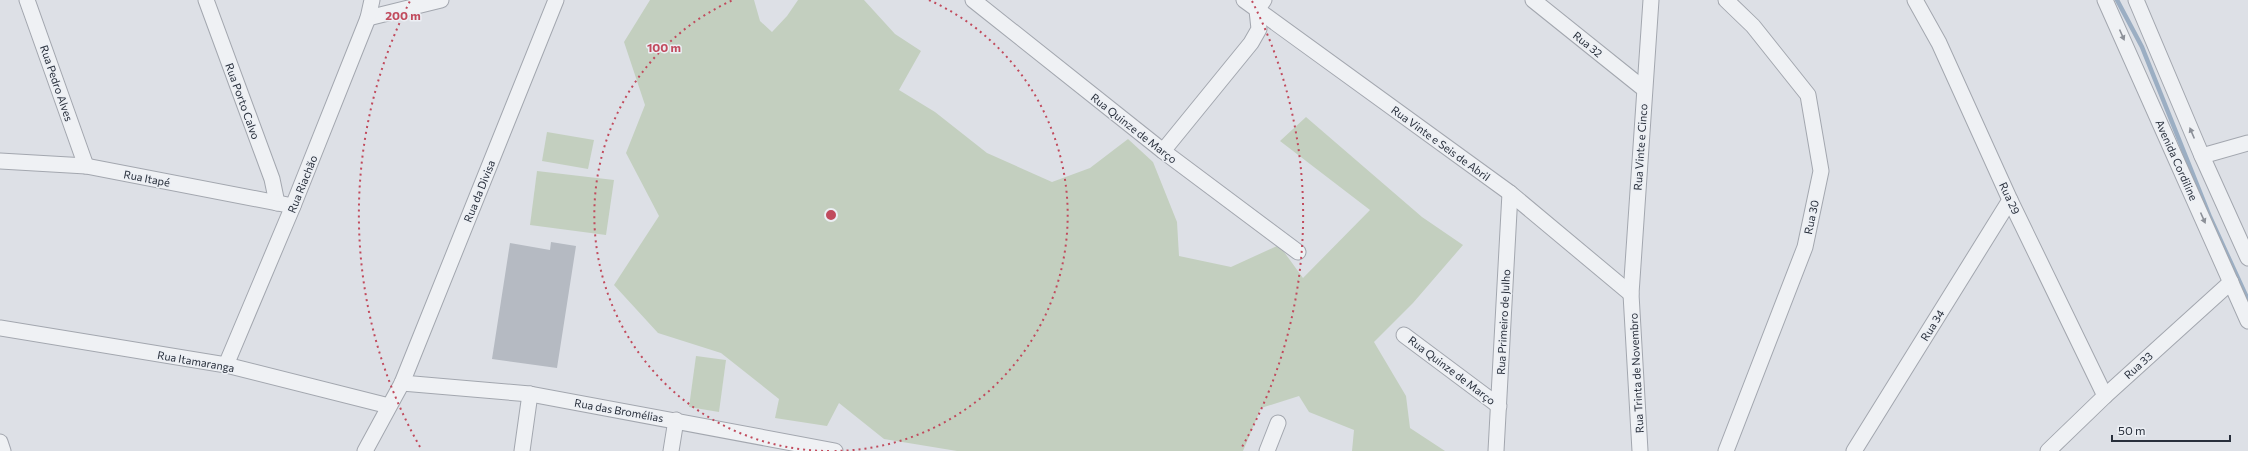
<svg xmlns="http://www.w3.org/2000/svg" width="2248" height="451" viewBox="0 0 2248 451" font-family="Commissioner,sans-serif">
  <rect width="100%" height="100%" fill="#dde0e6"/>
  <g fill="#c3cfbf">
    <polygon points="650,0 754,0 760,21 772,32 787,16 798,0 864,0 895,34 921,51 899,90 935,112 987,153 1052,182 1090,168 1128,139 1153,162 1177,222 1179,256 1231,267 1279,245 1303,278 1370,210 1280,141 1306,117 1422,217 1463,245 1413,303 1374,342 1406,396 1410,428 1445,451 1352,451 1354,430 1309,412 1299,396 1261,408 1243,451 957,451 884,439 839,403 827,426 775,418 779,399 721,353 658,333 614,285 659,216 626,153 645,105 624,42"/>
    <polygon points="547,132 594,140 588,169 542,161"/>
    <polygon points="537,171 614,180 606,235 530,225"/>
    <polygon points="696,356 726,360 719,412 689,407"/>
  </g>
  <g fill="none" stroke-linecap="round" stroke-linejoin="round">
    <polyline stroke="#9baec3" stroke-width="4.5" points="2117,0 2142,47 2210,217 2248,300"/>
  </g>
  <polygon fill="#b5bac2" points="551,242 576,246 557,368 492,359 510,243 550,250"/>
  <g fill="none" stroke-linecap="round" stroke-linejoin="round">
    <defs>
      <g id="minor">
        <polyline points="27,0 86,166"/>
        <polyline points="206,0 272,179 277,203"/>
        <polyline points="973,0 1163,151 1298,252"/>
        <polyline points="1244,0 1510,193 1631,294"/>
        <polyline points="1533,0 1644,89"/>
        <polyline points="1726,0 1753,26 1808,95 1821,171 1805,247 1726,451"/>
        <polyline points="1915,0 1939,43 2010,200 2105,396"/>
        <polyline points="2105,0 2248,321"/>
        <polyline points="2136,0 2202,156 2248,258"/>
        <polyline points="368,18 441,0"/>
        <polyline points="1163,151 1251,43 1259,29 1257,10 1264,0"/>
        <polyline points="2202,156 2248,143"/>
        <polyline points="0,161 86,166 293,206"/>
        <polyline points="0,328 226,365 389,406"/>
        <polyline points="1404,335 1499,406"/>
        <polyline points="226,365 293,206 368,18 372,0"/>
        <polyline points="402,383 530,394 835,451"/>
        <polyline points="0,442 3,451"/>
        <polyline points="365,451 402,383 556,0"/>
        <polyline points="522,451 530,394"/>
        <polyline points="671,451 676,420"/>
        <polyline points="1267,451 1278,423"/>
        <polyline points="1496,451 1510,193"/>
        <polyline points="1640,451 1631,294 1651,0"/>
        <polyline points="1854,451 2010,200"/>
        <polyline points="2048,451 2105,396 2231,282"/>
      </g>
    </defs>
    <use href="#minor" stroke="#a3a7af" stroke-width="17"/>
    <use href="#minor" stroke="#eff1f4" stroke-width="15"/>
  </g>
  <defs><path id="oneway-solid" d="M-6-.8H1V-3.2L6.5 0L1 3.2V.8H-6Z"/></defs>
  <g fill="#8c9098">
    <use href="#oneway-solid" transform="translate(2122 35) rotate(66)"/>
    <use href="#oneway-solid" transform="translate(2192 133) rotate(-113)"/>
    <use href="#oneway-solid" transform="translate(2203 218) rotate(66)"/>
  </g>
  <g fill="none" stroke="#c14b5d" stroke-width="2" stroke-dasharray="2 4">
    <path d="M829 451A236 236 0 0 1 733 0M929 0A236 236 0 0 1 833 451"/>
    <path d="M420 447A472 472 0 0 1 410 1M1252 1A472 472 0 0 1 1242 447"/>
  </g>
  <g text-anchor="middle" dominant-baseline="central" stroke-width="3" stroke-linejoin="round" paint-order="stroke">
    <g font-size="11" fill="#282f3b" stroke="#eceff4">
      <text transform="translate(1588 44) rotate(39)">Rua 32</text>
      <text transform="translate(57 83) rotate(71)">Rua Pedro Alves</text>
      <text transform="translate(243 101) rotate(70)">Rua Porto Calvo</text>
      <text transform="translate(1134 128) rotate(38)">Rua Quinze de Março</text>
      <text transform="translate(1441 143) rotate(36)">Rua Vinte e Seis de Abril</text>
      <text transform="translate(1640 147) rotate(-86)">Rua Vinte e Cinco</text>
      <text transform="translate(2177 160) rotate(66)">Avenida Cordiline</text>
      <text transform="translate(147 178) rotate(11)">Rua Itapé</text>
      <text transform="translate(302 184) rotate(-68)">Rua Riachão</text>
      <text transform="translate(479 191) rotate(-68)">Rua da Divisa</text>
      <text transform="translate(2010 198) rotate(65)">Rua 29</text>
      <text transform="translate(1811 217) rotate(-78)">Rua 30</text>
      <text transform="translate(1503 322) rotate(-87)">Rua Primeiro de Julho</text>
      <text transform="translate(1932 325) rotate(-58)">Rua 34</text>
      <text transform="translate(196 361) rotate(10)">Rua Itamaranga</text>
      <text transform="translate(2138 365) rotate(-42)">Rua 33</text>
      <text transform="translate(1452 370) rotate(37)">Rua Quinze de Março</text>
      <text transform="translate(1636 373) rotate(-93)">Rua Trinta de Novembro</text>
      <text transform="translate(619 410) rotate(10)">Rua das Bromélias</text>
    </g>
  </g>
  <circle cx="831" cy="215" r="6" fill="#c14b5d" stroke="#eceff4" stroke-width="2"/>
  <g font-size="12" text-anchor="middle" font-weight="bold" fill="#c14b5d" stroke="#eceff4" stroke-width="3" stroke-linejoin="round" paint-order="stroke">
    <text x="403" y="20">200 m</text>
    <text x="664" y="52">100 m</text>
  </g>
  <path d="M2112 435v6h118v-6" fill="none" stroke="#282f3b" stroke-width="2"/>
  <text x="2118" y="435" font-size="12" fill="#282f3b" stroke="#eceff4" stroke-width="3" paint-order="stroke">50 m</text>
</svg>
